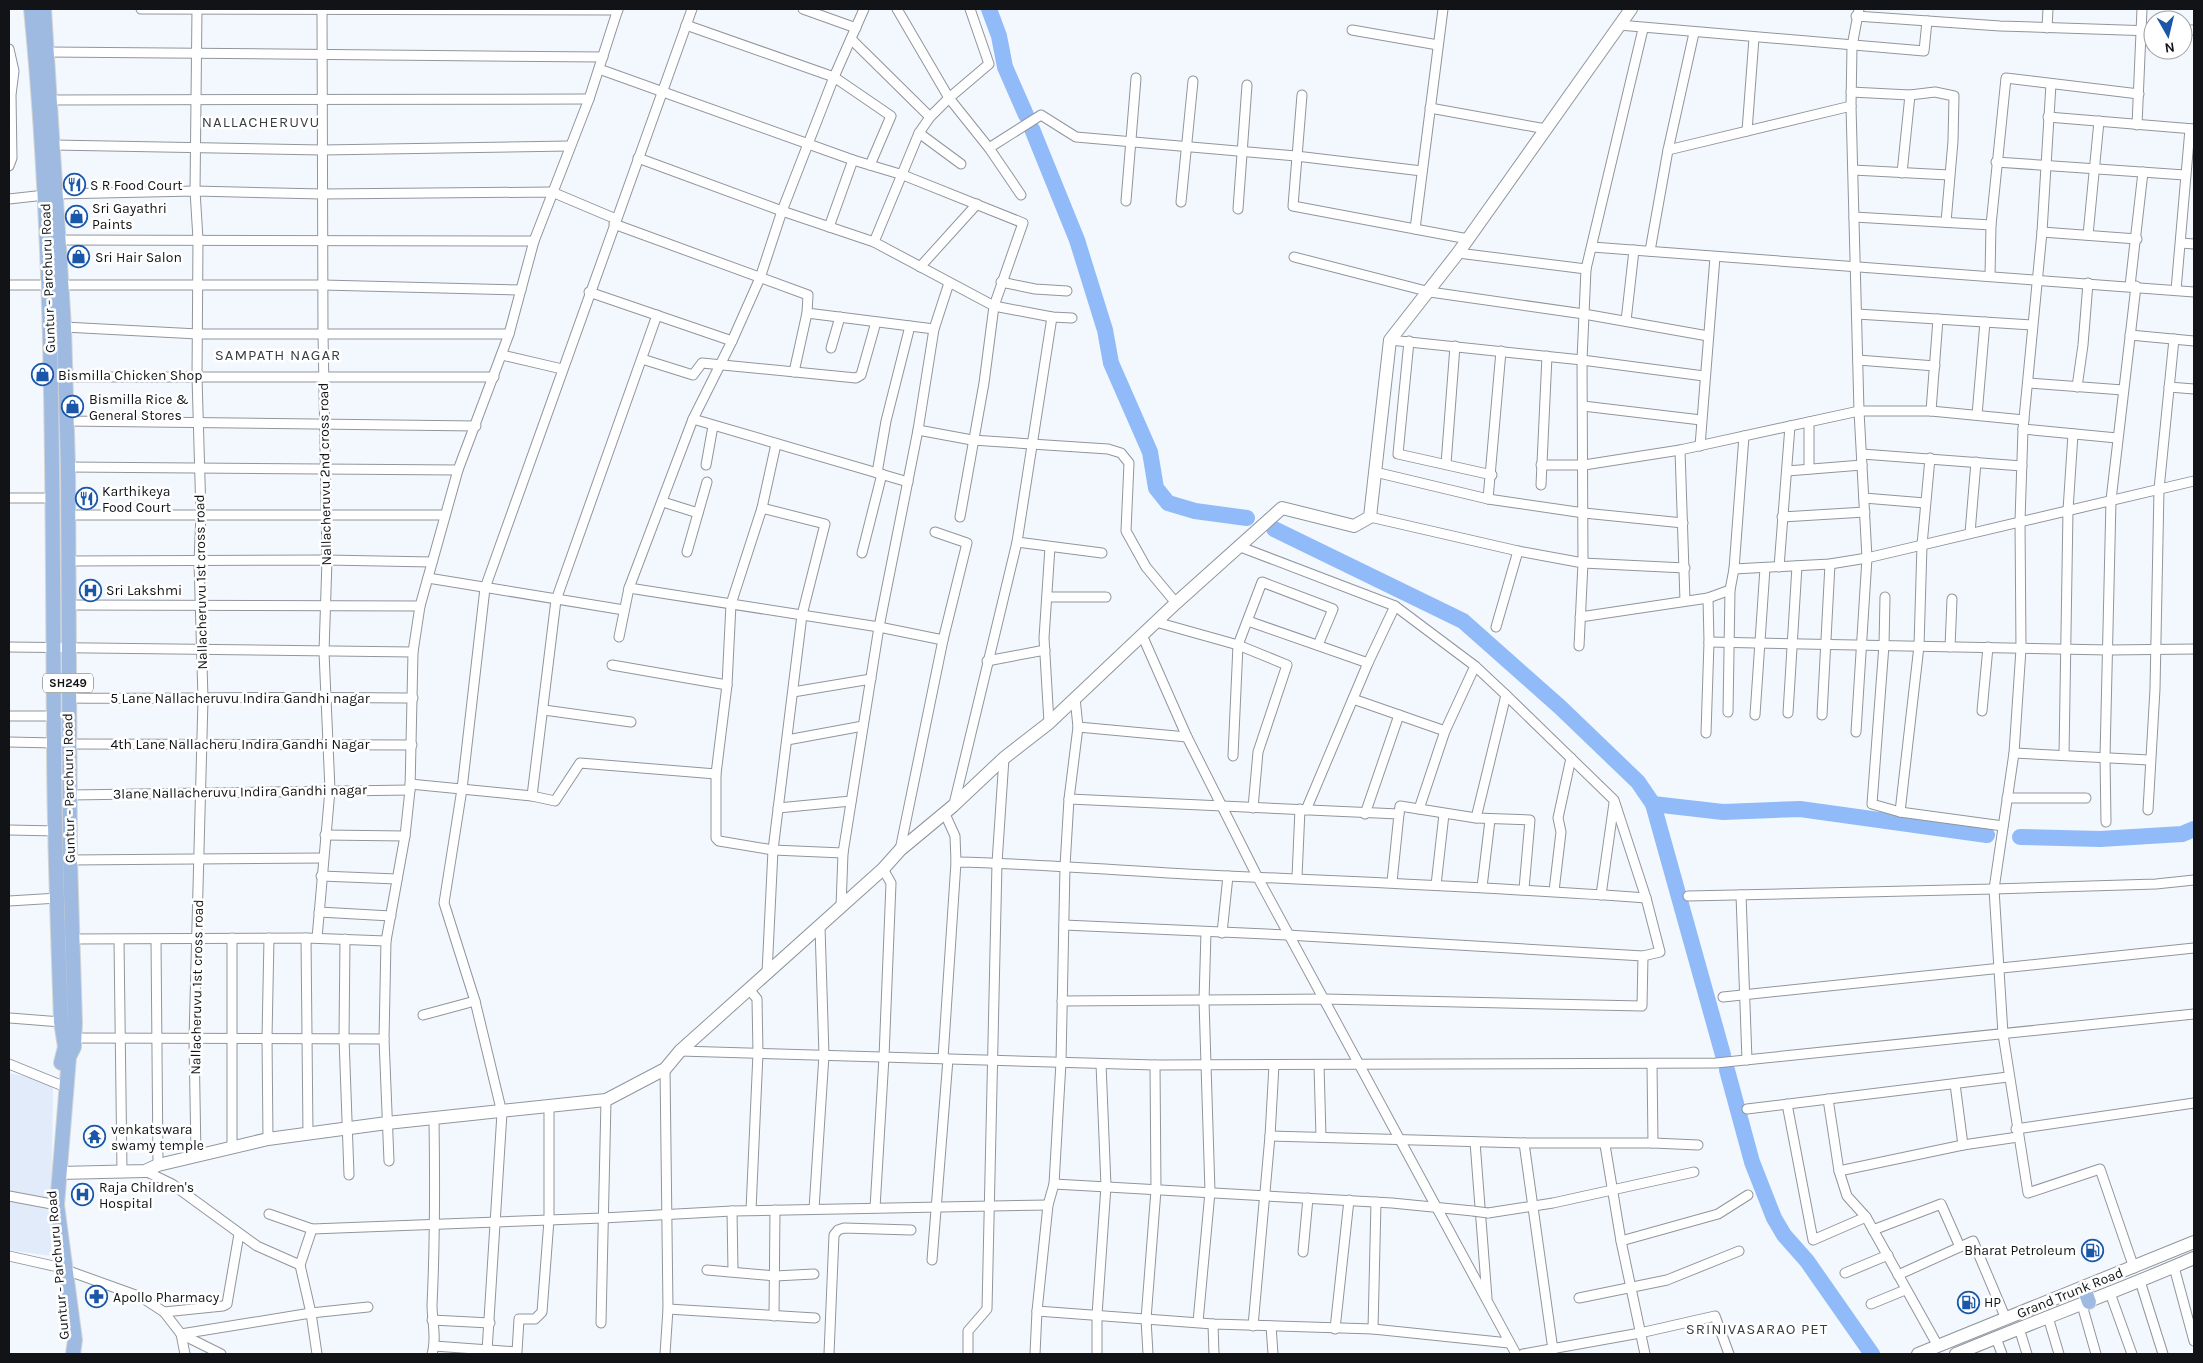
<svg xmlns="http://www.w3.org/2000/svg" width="2203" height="1363" viewBox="0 0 2203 1363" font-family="Karla,sans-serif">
  <rect width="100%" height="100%" fill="#f3f8fe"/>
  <polygon fill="#e1ebf9" points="9,1073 53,1083 51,1256 9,1250"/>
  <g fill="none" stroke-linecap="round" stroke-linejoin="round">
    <g stroke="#90bbf8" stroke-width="16">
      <polyline points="989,9 999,36 1005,67 1026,115"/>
      <polyline points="1032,129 1077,240 1105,330 1111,363 1150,452 1156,488 1168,503 1195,511 1247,518"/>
      <polyline points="1274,529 1463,621 1560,707 1638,782 1653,804 1723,1055"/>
      <polyline points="1653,804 1723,812 1800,809 1987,835"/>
      <polyline points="2020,837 2100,839 2182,834 2194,829"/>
      <polyline points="1727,1070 1752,1162 1774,1218 1784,1235 1807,1261 1872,1354"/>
    </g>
    <defs>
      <g id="street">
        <polyline points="141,9 618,10"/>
        <polyline points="803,9 856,28"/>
        <polyline points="897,9 949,98 989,148 1021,195"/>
        <polyline points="1856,16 2000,26 2153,31"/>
        <polyline points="686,25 834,77 891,116 870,165"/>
        <polyline points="1619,25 1924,51 1927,21"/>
        <polyline points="2047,28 2048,9"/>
        <polyline points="1352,30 1438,45"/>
        <polyline points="2183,30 2194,30"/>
        <polyline points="851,39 930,117"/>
        <polyline points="9,49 14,71 11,95 12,158 9,166"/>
        <polyline points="48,52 603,57"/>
        <polyline points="599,69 853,160 903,175 1023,223 994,306 984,383 960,517"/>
        <polyline points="2051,84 2042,232 2023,429 2020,521 2021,649 2014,753 1994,889 2003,1034 2028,1193 2100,1169 2134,1268"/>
        <polyline points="1851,92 1910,95 1935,92 1954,96 1953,141 1946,222"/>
        <polyline points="1302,95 1293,206 1468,239"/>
        <polyline points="50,100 589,99"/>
        <polyline points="1430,108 1546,129"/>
        <polyline points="2048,117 2194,129"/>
        <polyline points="2137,125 2142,9"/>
        <polyline points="1747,131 1754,38"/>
        <polyline points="919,133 961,164"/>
        <polyline points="54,145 322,150 570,146"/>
        <polyline points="989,148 1041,115 1076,137 1296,156 1422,171"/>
        <polyline points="1668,150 1851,106"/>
        <polyline points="638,158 782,211 874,242 994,306 1052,317 1072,318"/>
        <polyline points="1996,162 2185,175"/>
        <polyline points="1853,170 1949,175"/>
        <polyline points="1902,173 1910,95"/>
        <polyline points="56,194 195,191 323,194 552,192 616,219"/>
        <polyline points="9,199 45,195"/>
        <polyline points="1126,201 1136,78"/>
        <polyline points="1181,202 1193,81"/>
        <polyline points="1238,209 1247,85"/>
        <polyline points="1854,217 1991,225"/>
        <polyline points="614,224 808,295 807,313 934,329"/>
        <polyline points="829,227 853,160"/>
        <polyline points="1415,229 1443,9"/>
        <polyline points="2042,232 2137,239"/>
        <polyline points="2088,235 2099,121"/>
        <polyline points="58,240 534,241"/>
        <polyline points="874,242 919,133 930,117 949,98 989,64 970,9"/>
        <polyline points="2181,243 2194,244"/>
        <polyline points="1592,247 2194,292"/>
        <polyline points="1650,251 1668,150 1694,33"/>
        <polyline points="1458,253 1586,269"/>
        <polyline points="1294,257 1430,292 1584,314 1708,336"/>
        <polyline points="920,267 977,204"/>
        <polyline points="1990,276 1991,225 2006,78 2139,94"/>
        <polyline points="1001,282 1035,289 1067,291"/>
        <polyline points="9,285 323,285 521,290"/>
        <polyline points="2130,286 2143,172"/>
        <polyline points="2176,290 2190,129"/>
        <polyline points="589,292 732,341"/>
        <polyline points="1857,314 2032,325"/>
        <polyline points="1626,321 1634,250"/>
        <polyline points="64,327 198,334 509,334"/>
        <polyline points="2130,335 2194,341"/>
        <polyline points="1390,340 1582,360 1704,376"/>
        <polyline points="1409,341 1398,454 1492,475"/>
        <polyline points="831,348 840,317"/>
        <polyline points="502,355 562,369"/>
        <polyline points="642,359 693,375 702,363 856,378 861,375 876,322"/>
        <polyline points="1858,360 1935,366"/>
        <polyline points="794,372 807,313"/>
        <polyline points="64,377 494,377"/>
        <polyline points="2029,383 2123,390"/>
        <polyline points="2077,387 2083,345 2088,283"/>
        <polyline points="2169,387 2194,389"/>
        <polyline points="1583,406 1701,420"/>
        <polyline points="1931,411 1938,319"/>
        <polyline points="1977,415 1985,322"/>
        <polyline points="693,419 908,482"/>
        <polyline points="66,421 476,426"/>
        <polyline points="2023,429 2117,438"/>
        <polyline points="918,430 972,440 1108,449 1121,453 1129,463 1126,531 1146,567 1176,603"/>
        <polyline points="776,444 762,508 731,604 727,685 716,774 716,838 719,841 773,850 843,853"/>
        <polyline points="1700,446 1715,257"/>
        <polyline points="1680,450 1685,601"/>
        <polyline points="1862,454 2022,466"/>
        <polyline points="1446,464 1455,346"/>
        <polyline points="706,465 713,426"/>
        <polyline points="1541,465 1584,465 1680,450 1859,411 1931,411 2024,420"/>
        <polyline points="68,467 458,470"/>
        <polyline points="1809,469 1809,422"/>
        <polyline points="1787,471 1862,465"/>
        <polyline points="1375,472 1488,499 1584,513 1683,523"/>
        <polyline points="877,473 886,421 910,326"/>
        <polyline points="1541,485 1547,356"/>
        <polyline points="9,498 52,498"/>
        <polyline points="1864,498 1925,503"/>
        <polyline points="1488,499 1501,351"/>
        <polyline points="663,502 698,513"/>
        <polyline points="762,508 825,524 802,615 773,850 767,973"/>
        <polyline points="67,515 445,515"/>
        <polyline points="1370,517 1518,551 1583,563 1685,568"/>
        <polyline points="1782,517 1865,512"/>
        <polyline points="1970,533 1976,462"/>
        <polyline points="1017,542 1102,553"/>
        <polyline points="687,552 707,482"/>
        <polyline points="862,553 882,474"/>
        <polyline points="67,561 327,560 432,562"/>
        <polyline points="1779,567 1790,426"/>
        <polyline points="1734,569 1830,564 1867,558 2194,481"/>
        <polyline points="428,578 624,610"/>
        <polyline points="629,588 879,627 943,640"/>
        <polyline points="1047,597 1106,597"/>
        <polyline points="1885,597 1884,645 1872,804 1900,812 2003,826"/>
        <polyline points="68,605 420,606"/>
        <polyline points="1580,617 1708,598 1730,590"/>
        <polyline points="1248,621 1368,663 1306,810"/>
        <polyline points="1156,622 1238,645 1287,665 1258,752 1253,808"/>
        <polyline points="1496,627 1518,551"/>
        <polyline points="1142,635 1187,737 1257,876 1516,1354"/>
        <polyline points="619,637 629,588 693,419 732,341 760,278 782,211 834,77 864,9"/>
        <polyline points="1709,642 2109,650 2194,649"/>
        <polyline points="1579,646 1583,563 1582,360 1586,269 1643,29"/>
        <polyline points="9,647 413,652"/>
        <polyline points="1950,647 1952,599"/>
        <polyline points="987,661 1045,650"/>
        <polyline points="1368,663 1395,606"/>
        <polyline points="612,665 727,685"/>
        <polyline points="793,692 871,679"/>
        <path d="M67,698C183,699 298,696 413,698"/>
        <polyline points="1353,699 1445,731"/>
        <polyline points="544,710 631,722"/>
        <polyline points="1982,711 1988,647"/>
        <polyline points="1728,712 1730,590 1734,569 1744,436"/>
        <polyline points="1788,713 1797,566"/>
        <polyline points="1755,715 1765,568"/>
        <polyline points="1822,715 1830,564"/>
        <polyline points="9,716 54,716"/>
        <polyline points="1049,723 1044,638 1050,547"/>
        <polyline points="1078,727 1187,737"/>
        <polyline points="1856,732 1867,558 1859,411 1851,106 1852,46 1859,9"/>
        <polyline points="1706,733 1709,642 1708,598"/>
        <polyline points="787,740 863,726"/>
        <polyline points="9,742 54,743"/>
        <polyline points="68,744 412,745"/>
        <polyline points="2014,753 2149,760"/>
        <polyline points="2064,755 2068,510 2073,434"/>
        <polyline points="1233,756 1238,645 1262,582 1333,609 1318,645"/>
        <polyline points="410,784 532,796 556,600 657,315"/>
        <polyline points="70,795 410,790"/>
        <polyline points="532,796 555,801 580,763 716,774"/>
        <polyline points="2007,798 2086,798"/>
        <polyline points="1069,799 1399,814 1392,882"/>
        <polyline points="954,804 1017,542 1052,317"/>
        <polyline points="778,808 851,801"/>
        <polyline points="1419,809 1445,731 1475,666"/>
        <polyline points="2148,810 2155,689 2159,489 2174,339"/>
        <polyline points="1900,812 1919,646 1922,545 1930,458"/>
        <polyline points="945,814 955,836 956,862"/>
        <polyline points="1365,814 1399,715"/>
        <polyline points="1399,814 1400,806 1476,818 1530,820 1524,889"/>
        <polyline points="1476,818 1506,695"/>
        <polyline points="2106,822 2105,757 2111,500 2136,286"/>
        <polyline points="9,830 57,831"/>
        <polyline points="325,835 405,836"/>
        <polyline points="900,850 943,640 967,543 935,532"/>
        <polyline points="70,860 323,858"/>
        <polyline points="321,876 397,879"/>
        <polyline points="1297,877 1300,809"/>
        <polyline points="1436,885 1444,814"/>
        <polyline points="1482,887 1490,820"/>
        <polyline points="1554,891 1561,832 1558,818 1571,758"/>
        <polyline points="1601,895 1614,803"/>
        <polyline points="1741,895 1747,1060"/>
        <polyline points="1688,896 1994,889 2156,884 2194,880"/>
        <polyline points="9,901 58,898"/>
        <polyline points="841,907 843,853 879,627 918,430 934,329 949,283"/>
        <polyline points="319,912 391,916"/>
        <polyline points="1064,925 1287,935 1643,956 1660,952 1646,898 1614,800 1506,695 1475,666 1395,606 1238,546"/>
        <polyline points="1222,933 1228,876"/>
        <polyline points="232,938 232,1147"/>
        <polyline points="306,938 308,1134"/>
        <polyline points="317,938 330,790 324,652 327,560 323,333 322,9"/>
        <polyline points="72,939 306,938 386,941"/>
        <polyline points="156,939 158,1165"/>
        <polyline points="345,939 344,1038 349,1175"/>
        <polyline points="119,940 122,1172"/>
        <polyline points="749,989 757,999 758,1053 751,1210"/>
        <polyline points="1723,997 2194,948"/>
        <polyline points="1062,1001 1324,999 1642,1006 1643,956"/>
        <polyline points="423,1015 475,1001"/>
        <polyline points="10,1018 61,1022"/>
        <polyline points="74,1038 384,1039"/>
        <polyline points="680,1051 1155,1065 1716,1063 2194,1014"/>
        <path d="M943,1058L956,862C1047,864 1137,872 1227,876C1367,882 1506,888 1646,898"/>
        <polyline points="9,1064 68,1088"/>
        <polyline points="1652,1064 1653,1143"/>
        <polyline points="1319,1065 1321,1137"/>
        <polyline points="665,1069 668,1309 665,1354"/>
        <polyline points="1955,1084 1963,1145"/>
        <polyline points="1828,1099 1839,1171 1847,1196 1866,1217 1938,1346"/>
        <polyline points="1787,1104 1813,1240 1866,1217"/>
        <polyline points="1747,1109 2008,1077"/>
        <polyline points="2016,1129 2194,1103"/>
        <polyline points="1270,1136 1524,1143 1653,1143 1698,1145"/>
        <polyline points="268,1139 267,1038 269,938"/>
        <polyline points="1475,1142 1487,1298"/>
        <polyline points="1524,1143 1553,1350"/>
        <polyline points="1605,1145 1621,1241 1645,1354"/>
        <polyline points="196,1156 194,1039 203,699 199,561 201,514 197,377 198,239 195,191 197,9"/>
        <polyline points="389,1161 384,1039 386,941 405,836 410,790 413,652 420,606 458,470 509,334 534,241 589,99 618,9"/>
        <polyline points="145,1171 172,1184 257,1246 300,1265 311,1313 317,1354"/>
        <polyline points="1839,1171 1963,1145 2018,1137"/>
        <polyline points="1054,1184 1392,1203 1473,1211"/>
        <polyline points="9,1196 57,1205"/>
        <polyline points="875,1208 884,1057 891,883 883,869"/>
        <polyline points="814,1209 824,1055 820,927"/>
        <polyline points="732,1211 733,1271"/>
        <polyline points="1488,1213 1553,1203 1694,1172"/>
        <polyline points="269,1214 312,1229 603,1218 732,1211 1048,1205"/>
        <polyline points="1873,1230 1941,1204 1960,1247"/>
        <polyline points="1621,1241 1718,1214 1748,1195"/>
        <polyline points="1303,1252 1308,1198"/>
        <polyline points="9,1256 58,1267"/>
        <polyline points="932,1260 948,1059"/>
        <polyline points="300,1265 312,1229"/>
        <polyline points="2174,1267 2194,1341"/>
        <polyline points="66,1270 141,1297 164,1312 181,1334 221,1354"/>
        <polyline points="707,1270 775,1276 814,1274"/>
        <polyline points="1845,1273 1888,1255"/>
        <polyline points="1898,1275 1973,1241 2006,1319"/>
        <polyline points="2140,1281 2163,1354"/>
        <polyline points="2110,1293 2132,1354"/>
        <polyline points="1579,1298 1667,1280 1739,1251"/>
        <polyline points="1871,1304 1905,1290"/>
        <polyline points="2082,1305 2096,1354"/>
        <polyline points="668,1309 815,1318"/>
        <polyline points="1037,1311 1213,1324 1373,1329 1509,1343"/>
        <polyline points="164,1312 223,1306 227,1304 239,1234"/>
        <polyline points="774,1316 775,1210"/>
        <polyline points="2048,1317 2059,1354"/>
        <polyline points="432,1320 490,1323"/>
        <polyline points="1198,1322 1210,1192 1204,1001 1206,932"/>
        <polyline points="601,1323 606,1100"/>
        <polyline points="1213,1324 1214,1354"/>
        <polyline points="1253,1326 1270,1136 1274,1065"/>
        <polyline points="1271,1326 1273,1354"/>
        <polyline points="2019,1328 2027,1354"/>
        <polyline points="1335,1329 1349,1200"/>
        <polyline points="1373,1329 1376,1202"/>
        <polyline points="1996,1338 2002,1354"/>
        <polyline points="434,1346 517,1352 519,1319 535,1319 542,1312 549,1220 549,1107"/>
        <polyline points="487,1351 502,1113 475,1001 444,903 462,789 485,588 692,9"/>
        <polyline points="185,1354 181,1334 311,1313 368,1307"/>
        <path d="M432,1354C437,1339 432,1321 432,1305C435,1243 435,1181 434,1119"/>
        <polyline points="829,1354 834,1235 838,1230 844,1228 911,1230"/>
        <polyline points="968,1354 968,1331 987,1309 997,863 1004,758"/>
        <polyline points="1035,1354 1037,1311 1048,1205 1054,1184 1061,1062 1065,866 1069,799 1078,727 1075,698"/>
        <polyline points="1097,1354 1097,1315 1106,1186 1101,1064"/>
        <polyline points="1148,1354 1146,1319 1156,1190 1155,1065"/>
        <polyline points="1523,1354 1640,1333 1715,1316 1729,1354"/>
      </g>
      <g id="secondary">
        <polyline points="59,1173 145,1171 158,1165 268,1139 387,1123 606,1100 665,1069 680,1051 883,869 900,850 953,806 1004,758 1049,723 1176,603 1282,508 1354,526 1370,517 1390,340 1458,253 1631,9"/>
        <polyline points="1918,1354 2194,1242"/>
        <path d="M1956,1354C2035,1321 2116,1292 2194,1258"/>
      </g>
      <g id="primary">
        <path d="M31,9C55,252 52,497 54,742C54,835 58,929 61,1022L65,1047L61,1063"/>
        <polyline points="44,9 64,327 68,467 70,860 75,1023 74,1047 69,1057 57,1205 75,1340 73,1354"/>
        <polyline points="2084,1288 2089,1302"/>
      </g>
    </defs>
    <use href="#street" stroke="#91969d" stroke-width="11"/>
    <use href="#secondary" stroke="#91969d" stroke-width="14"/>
    <use href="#primary" stroke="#d4d5d5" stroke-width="16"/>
    <use href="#street" stroke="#fff" stroke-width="9"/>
    <use href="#secondary" stroke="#fff" stroke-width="12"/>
    <use href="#primary" stroke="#9fbae0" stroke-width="14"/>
    <defs>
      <polyline id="street-bridge" points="1473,1211 1488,1213"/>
    </defs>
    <use href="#street-bridge" stroke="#91969d" stroke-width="11" stroke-linecap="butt"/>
    <use href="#street-bridge" stroke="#fff" stroke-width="9"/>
  </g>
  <defs>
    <symbol id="restaurant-ring" viewBox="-11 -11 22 22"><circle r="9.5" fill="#fff" stroke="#1a57a8" stroke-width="1.5"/><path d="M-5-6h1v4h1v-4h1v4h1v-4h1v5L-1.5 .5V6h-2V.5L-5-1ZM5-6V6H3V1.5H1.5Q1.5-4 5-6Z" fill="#1a57a8"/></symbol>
    <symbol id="shop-ring" viewBox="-11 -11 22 22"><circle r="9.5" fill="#fff" stroke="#1a57a8" stroke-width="1.5"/><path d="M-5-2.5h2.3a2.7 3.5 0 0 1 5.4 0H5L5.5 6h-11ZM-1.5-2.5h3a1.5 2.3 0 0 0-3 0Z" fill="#1a57a8"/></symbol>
    <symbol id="hospital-ring" viewBox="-11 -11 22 22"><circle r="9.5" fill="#fff" stroke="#1a57a8" stroke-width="1.5"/><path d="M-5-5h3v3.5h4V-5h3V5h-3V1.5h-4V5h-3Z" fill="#1a57a8"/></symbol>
    <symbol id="temple-ring" viewBox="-11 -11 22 22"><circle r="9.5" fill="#fff" stroke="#1a57a8" stroke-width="1.5"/><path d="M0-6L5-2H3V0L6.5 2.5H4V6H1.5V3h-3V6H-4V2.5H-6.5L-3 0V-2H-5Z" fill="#1a57a8"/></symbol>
    <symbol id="fuel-ring" viewBox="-11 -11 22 22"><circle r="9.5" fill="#fff" stroke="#1a57a8" stroke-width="1.5"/><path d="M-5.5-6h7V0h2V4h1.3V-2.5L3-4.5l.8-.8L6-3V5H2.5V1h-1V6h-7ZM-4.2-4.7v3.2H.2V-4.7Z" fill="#1a57a8"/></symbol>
    <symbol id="pharmacy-ring" viewBox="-11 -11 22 22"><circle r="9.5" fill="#fff" stroke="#1a57a8" stroke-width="1.5"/><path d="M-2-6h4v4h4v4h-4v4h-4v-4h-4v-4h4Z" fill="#1a57a8"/></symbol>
  </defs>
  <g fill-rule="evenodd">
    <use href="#restaurant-ring" x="62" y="172" width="25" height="25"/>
    <use href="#shop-ring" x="64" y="204" width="25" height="25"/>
    <use href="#shop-ring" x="66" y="244" width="25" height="25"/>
    <use href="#shop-ring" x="30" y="362" width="25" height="25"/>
    <use href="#shop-ring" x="60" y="394" width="25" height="25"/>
    <use href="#restaurant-ring" x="74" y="486" width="25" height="25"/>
    <use href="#hospital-ring" x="78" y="578" width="25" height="25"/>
    <use href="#temple-ring" x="82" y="1124" width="25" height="25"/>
    <use href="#hospital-ring" x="70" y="1182" width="25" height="25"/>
    <use href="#fuel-ring" x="2080" y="1238" width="25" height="25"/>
    <use href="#pharmacy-ring" x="84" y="1284" width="25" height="25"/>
    <use href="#fuel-ring" x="1956" y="1290" width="25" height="25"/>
  </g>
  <g text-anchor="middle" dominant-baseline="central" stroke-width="5" stroke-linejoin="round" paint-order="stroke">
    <rect fill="#fff" stroke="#595a5c" stroke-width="1" x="43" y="673.5" width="50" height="19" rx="4"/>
    <g font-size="12" font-weight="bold" fill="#121316">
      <text x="68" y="683">SH249</text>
    </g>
    <g font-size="14" fill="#121316" stroke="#fff" text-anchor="start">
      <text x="90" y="185">S R Food Court</text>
      <text x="92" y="208">Sri Gayathri<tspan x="92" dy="16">Paints</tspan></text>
      <text x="95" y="257">Sri Hair Salon</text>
      <text x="58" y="375">Bismilla Chicken Shop</text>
      <text x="89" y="399">Bismilla Rice &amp;<tspan x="89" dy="16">General Stores</tspan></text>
      <text x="102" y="491">Karthikeya<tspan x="102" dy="16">Food Court</tspan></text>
      <text x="106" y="590">Sri Lakshmi</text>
      <text x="111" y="1129">venkatswara<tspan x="111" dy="16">swamy temple</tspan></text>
      <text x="99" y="1187">Raja Children's<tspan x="99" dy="16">Hospital</tspan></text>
      <text x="2076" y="1250" text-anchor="end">Bharat Petroleum</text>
      <text x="113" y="1297">Apollo Pharmacy</text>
      <text x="1984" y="1302">HP</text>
    </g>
    <g font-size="14" fill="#121316" stroke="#fff">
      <text transform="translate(48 278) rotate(-92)">Guntur - Parchuru Road</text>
      <text transform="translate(325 474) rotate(-91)">Nallacheruvu 2nd cross road</text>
      <text transform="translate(201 582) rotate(-91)">Nallacheruvu 1st cross road</text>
      <text x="240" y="698">5 Lane Nallacheruvu Indira Gandhi nagar</text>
      <text x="240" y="744">4th Lane Nallacheru Indira Gandhi Nagar</text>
      <text transform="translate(69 788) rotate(-91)">Guntur - Parchuru Road</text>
      <text transform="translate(240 792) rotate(-1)">3lane Nallacheruvu Indira Gandhi nagar</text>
      <text transform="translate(197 987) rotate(-89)">Nallacheruvu 1st cross road</text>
      <text transform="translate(58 1265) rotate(-95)">Guntur - Parchuru Road</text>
      <text transform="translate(2070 1293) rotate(-22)">Grand Trunk Road</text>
    </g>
    <g font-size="15" letter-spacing="1" fill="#3a3e44" stroke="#fff">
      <text x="261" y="122">NALLACHERUVU</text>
      <text x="278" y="355">SAMPATH NAGAR</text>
      <text x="1757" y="1329">SRINIVASARAO PET</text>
    </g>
  </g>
  <rect width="2203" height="1363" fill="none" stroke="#121316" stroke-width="20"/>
  <g transform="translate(2168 35) rotate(172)"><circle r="24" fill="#ffffff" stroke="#a0a1a2"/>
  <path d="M0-4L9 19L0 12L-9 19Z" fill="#1a57a8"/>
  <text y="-8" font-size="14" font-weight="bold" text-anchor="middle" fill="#121316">N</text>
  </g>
</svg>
